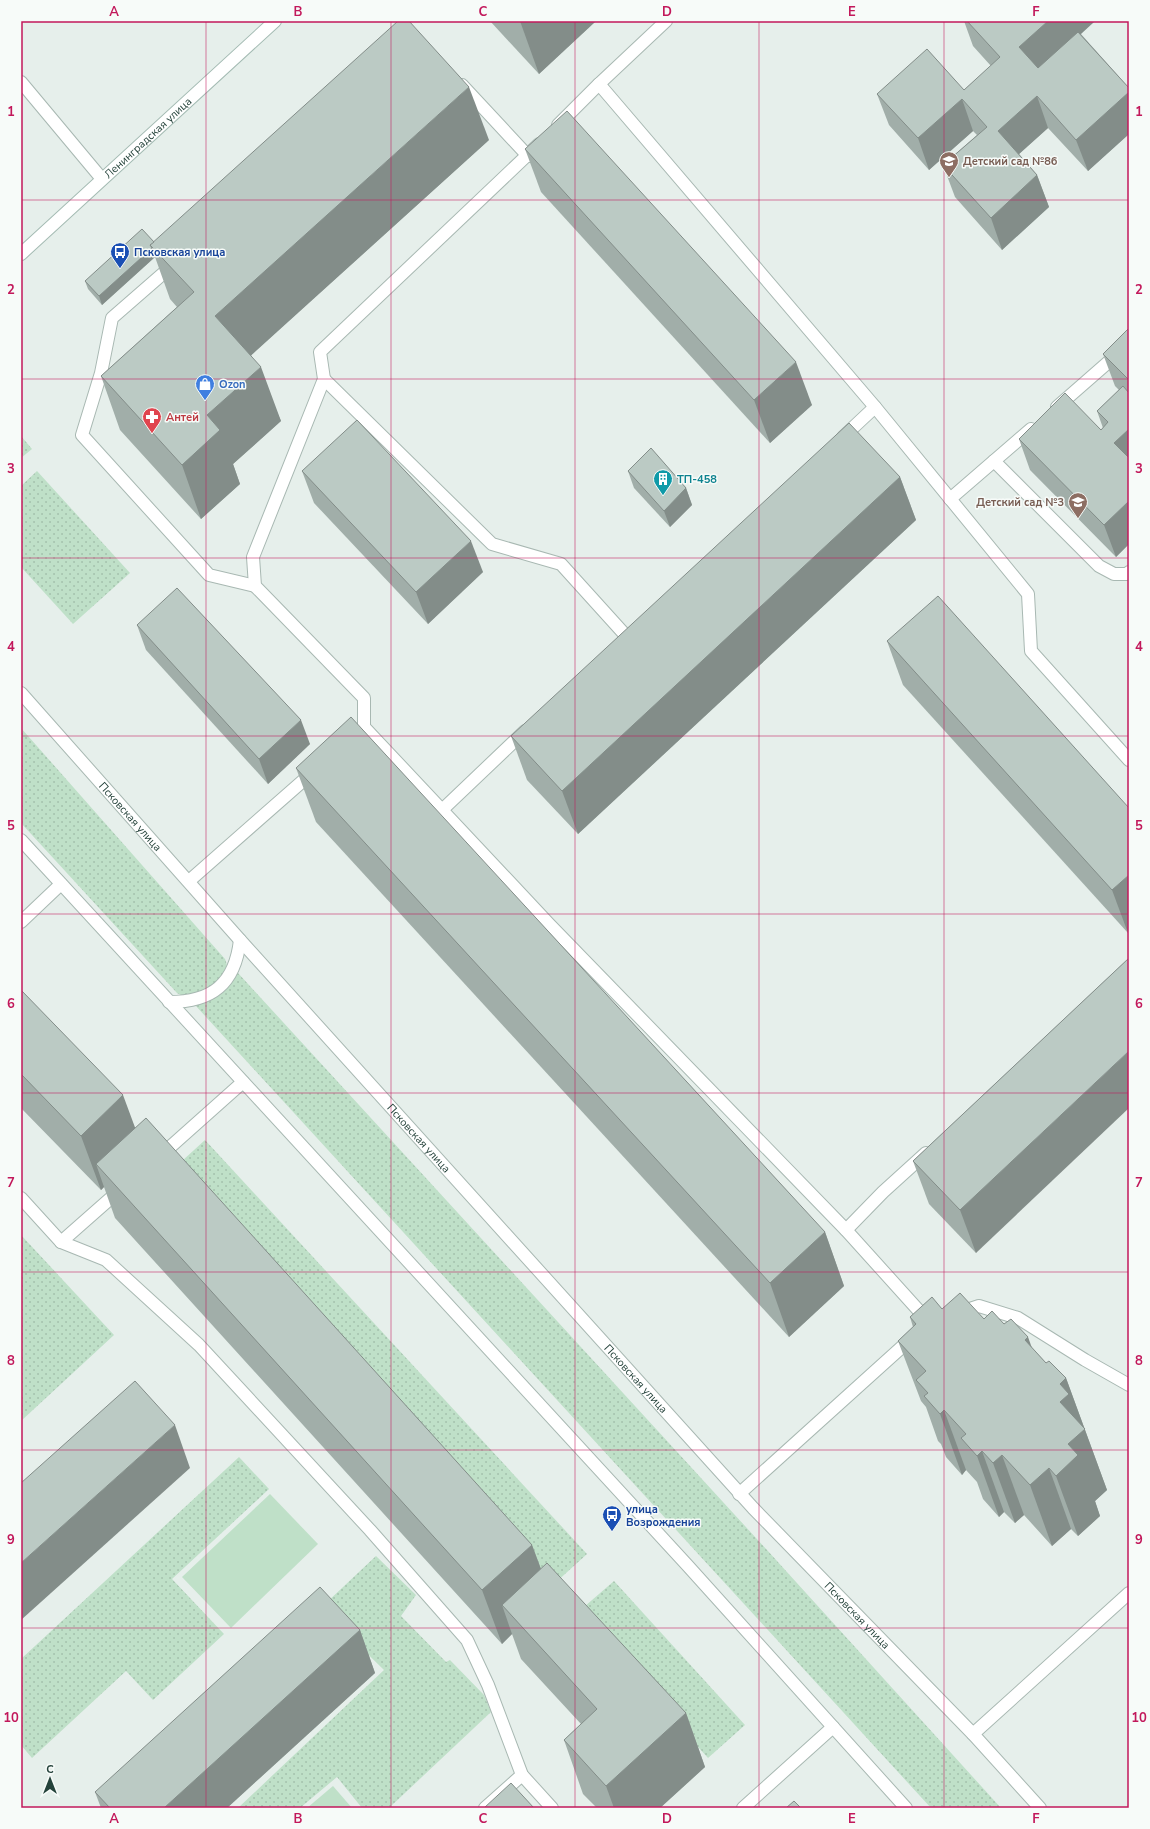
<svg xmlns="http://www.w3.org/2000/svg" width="1150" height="1829" viewBox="0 0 1150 1829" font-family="'Nunito Sans',sans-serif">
  <defs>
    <pattern id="grass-dots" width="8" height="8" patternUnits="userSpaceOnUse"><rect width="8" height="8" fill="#bfe0c8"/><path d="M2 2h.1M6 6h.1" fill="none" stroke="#a4c1ad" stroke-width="1.8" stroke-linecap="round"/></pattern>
  </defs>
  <rect width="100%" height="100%" fill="#e6efeb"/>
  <g fill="url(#grass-dots)">
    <polygon points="21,436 32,449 21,458"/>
    <polygon points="37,471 130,573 73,624 21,567 21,486"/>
    <path d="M21,728L225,959C235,982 201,991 185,997L177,993L21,823Z"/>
    <polygon points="238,973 767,1550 1001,1808 931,1808 195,1005 221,993"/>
    <polygon points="205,1140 587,1554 554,1584 171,1171"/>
    <polygon points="21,1235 114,1335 21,1421"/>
    <polygon points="239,1457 269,1489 172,1579 224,1634 153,1700 126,1671 32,1758 21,1745 21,1659"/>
    <polygon points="376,1556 416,1595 401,1616 446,1662 450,1660 484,1695 491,1712 389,1808 362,1808 337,1777 300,1808 238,1808 384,1670 335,1622 108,1808"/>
    <polygon points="614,1581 745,1725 708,1758 577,1613"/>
  </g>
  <g fill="#bfe0c8">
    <polygon points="270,1494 318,1544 231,1628 182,1577"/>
    <polygon points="333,1786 352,1808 307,1808"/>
  </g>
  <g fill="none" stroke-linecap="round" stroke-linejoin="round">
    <defs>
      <g id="service">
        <polyline points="21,82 102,179"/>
        <polyline points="599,84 875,407 1028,594 1031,651 1129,760"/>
        <polyline points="462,85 528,156"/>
        <polyline points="558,125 599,84 666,21"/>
        <polyline points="539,144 320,352 324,379 253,557 255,586 364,698 364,727 549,924 846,1230 929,1322"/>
        <polyline points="174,264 112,318 101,373 82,435 209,575 255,586"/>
        <polyline points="324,379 492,544 561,564 627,637"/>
        <polyline points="1057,407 1129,344"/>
        <polyline points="843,437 875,407"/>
        <polyline points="994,461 1099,566 1114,574 1127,574 1129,572"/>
        <polyline points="950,499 1031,429"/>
        <polyline points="442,810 525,731"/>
        <polyline points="189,881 313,772"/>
        <polyline points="21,922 61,884"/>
        <polyline points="160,1156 243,1082"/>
        <polyline points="21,1198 61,1242 106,1260 199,1345 370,1530 467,1640 488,1685 522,1775 552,1808"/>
        <polyline points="846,1230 883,1192 926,1153"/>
        <polyline points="61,1242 120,1190"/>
        <polyline points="958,1313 979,1306 1018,1318 1085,1360 1129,1385"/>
        <polyline points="739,1494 913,1337"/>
        <polyline points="973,1734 1129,1593"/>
        <polyline points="485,1808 522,1775"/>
        <polyline points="743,1808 833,1727"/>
      </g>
      <g id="minor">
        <path id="s1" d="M21,693L240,940L753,1508L973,1734L1040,1808"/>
        <polyline points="21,840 688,1566 906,1808"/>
        <path d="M169,1002C212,1002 235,984 240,940"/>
      </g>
      <g id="secondary">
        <path id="s2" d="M21,254L275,21"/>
      </g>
    </defs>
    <use href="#service" stroke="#a8b8b2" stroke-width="14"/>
    <use href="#minor" stroke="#a8b8b2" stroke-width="14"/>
    <use href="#secondary" stroke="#a4bbb3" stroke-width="14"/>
    <use href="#service" stroke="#fff" stroke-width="12"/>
    <use href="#minor" stroke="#fff" stroke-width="12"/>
    <use href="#secondary" stroke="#fff" stroke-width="12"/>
  </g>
  <g fill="#a1aea9">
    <polygon points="490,21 596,21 539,74"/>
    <polygon points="964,21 1095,21 1081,34 1129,88 1129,134 1088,171 1048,128 1019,154 1037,175 1049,207 1002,250 955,197 943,165 977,135 973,131 929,170 889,125 877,94 964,90 991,66 973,46"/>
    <polygon points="489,140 251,355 281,421 233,464 240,484 201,519 120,430 101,376 177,307 170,299 155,257 102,305 88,289 85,281 154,242"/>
    <polygon points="525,149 812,405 770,443 541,192"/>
    <polygon points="1129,328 1129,544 1116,557 1030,470 1019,439 1101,430 1103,428 1097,411 1119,390 1115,386 1103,354"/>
    <polygon points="302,471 483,572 428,624 314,503"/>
    <polygon points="628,471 686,488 692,505 670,527 634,488"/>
    <polygon points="900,477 916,520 578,834 527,780 511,736"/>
    <polygon points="137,625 310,744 268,784 146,650"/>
    <polygon points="887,641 1129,808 1129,932 1128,933 903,685"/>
    <polygon points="296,768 825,1232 844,1286 789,1337 316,822"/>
    <polygon points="1129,958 976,1253 929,1204 913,1161"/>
    <polygon points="21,990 135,1128 532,1545 541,1569 686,1713 705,1767 660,1808 597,1808 583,1794 564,1740 581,1724 521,1659 512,1634 502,1644 115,1218 104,1187 101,1190 21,1108"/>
    <polygon points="942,1309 1004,1324 1032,1348 1046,1363 1066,1378 1107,1490 1095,1501 1100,1516 1078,1536 1071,1529 1052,1546 1024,1515 1015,1523 1004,1512 999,1517 983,1499 977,1482 966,1470 962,1475 946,1457 941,1444 938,1441 926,1407 921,1401 898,1341 913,1327 910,1317"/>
    <polygon points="360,1630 375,1673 227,1808 101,1808 95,1792"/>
  </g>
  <g fill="#838d89">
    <polygon points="520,21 596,21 539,74"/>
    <polygon points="1048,21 1095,21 1031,79 1019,47"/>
    <polygon points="469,87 489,140 235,370 215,316"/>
    <polygon points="1129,92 1129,134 1088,171 1076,140"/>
    <polygon points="1037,96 1048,128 1009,163 998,131"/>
    <polygon points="962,99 973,131 929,170 918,138"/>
    <polygon points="1037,175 1049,207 1002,250 991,218"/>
    <polygon points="152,248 155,257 102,305 99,296"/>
    <polygon points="796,362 812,405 770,443 754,400"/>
    <polygon points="261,367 281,421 233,464 240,484 201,519 182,465 207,415"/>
    <polygon points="1129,429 1129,472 1114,443"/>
    <polygon points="900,477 916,520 578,834 562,791"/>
    <polygon points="686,488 692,505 670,527 664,511"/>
    <polygon points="1129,501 1129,544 1116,557 1104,525"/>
    <polygon points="471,541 483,572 428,624 416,592"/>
    <polygon points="301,720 310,744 268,784 259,759"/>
    <polygon points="1129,875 1129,932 1128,933 1112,890"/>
    <polygon points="1129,1051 1129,1108 976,1253 960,1210"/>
    <polygon points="123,1095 143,1149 96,1164 104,1187 101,1190 81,1136"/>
    <polygon points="825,1232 844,1286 789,1337 770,1283"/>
    <polygon points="1028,1337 1050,1398 1025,1340"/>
    <polygon points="1066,1378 1107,1490 1095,1501 1100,1516 1078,1536 1056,1476 1068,1444 1060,1402 1060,1384"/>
    <polygon points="944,1410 966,1470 962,1475 940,1414"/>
    <polygon points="175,1425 190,1468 21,1620 21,1563"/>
    <polygon points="982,1451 1004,1512 999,1517 977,1456"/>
    <polygon points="1002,1455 1024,1515 1015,1523 993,1463"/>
    <polygon points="1049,1468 1071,1529 1052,1546 1030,1485"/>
    <polygon points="532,1545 552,1599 502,1605 512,1634 502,1644 482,1590"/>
    <polygon points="360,1630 375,1673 227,1808 164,1808"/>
    <polygon points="686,1713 705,1767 660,1808 614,1808 606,1786"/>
  </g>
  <g fill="#bbcac4" stroke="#838d89">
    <polygon points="398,21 409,21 469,87 215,316 261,367 207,415 220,430 182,465 101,376 194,292 150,245"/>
    <polygon points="967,21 1048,21 1019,47 1038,68 1078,32 1129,88 1129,92 1076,140 1037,96 998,131 1037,175 991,218 943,165 987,127 962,99 918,138 877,94 927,49 964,90 1000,57"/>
    <polygon points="567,111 796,362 754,400 525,149"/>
    <polygon points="142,229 154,242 150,245 152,248 99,296 85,281"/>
    <polygon points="1129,328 1129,380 1103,354"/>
    <polygon points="1123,386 1129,393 1129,429 1114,443 1129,458 1129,501 1104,525 1019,439 1065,393 1101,430 1108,422 1097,411"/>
    <polygon points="357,420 471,541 416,592 302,471"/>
    <polygon points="849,423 900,477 562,791 511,736"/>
    <polygon points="651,448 686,488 664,511 628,471"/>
    <polygon points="177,588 301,720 259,759 137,625"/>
    <polygon points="938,596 1129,808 1129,875 1112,890 887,641"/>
    <polygon points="351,717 825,1232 770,1283 296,768"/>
    <polygon points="1129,958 1129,1051 960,1210 913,1161"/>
    <polygon points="21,990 123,1095 81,1136 21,1074"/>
    <polygon points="146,1118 532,1545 482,1590 96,1164"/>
    <polygon points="960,1293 984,1319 992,1311 1004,1324 1011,1319 1028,1337 1025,1340 1046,1363 1049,1361 1066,1378 1060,1384 1069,1394 1060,1402 1085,1429 1068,1444 1078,1455 1056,1476 1049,1468 1030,1485 1002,1455 993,1463 982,1451 977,1456 961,1438 966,1434 944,1410 940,1414 924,1396 928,1393 916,1380 926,1371 898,1341 916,1324 910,1317 932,1297 942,1309"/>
    <polygon points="135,1381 175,1425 21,1563 21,1483"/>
    <polygon points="547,1563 686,1713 606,1786 564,1740 597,1709 502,1605"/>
    <polygon points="320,1587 360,1630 164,1808 110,1808 95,1792"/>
    <polygon points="511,1783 534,1808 484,1808"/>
    <polygon points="794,1801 801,1808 786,1808"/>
  </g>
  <path fill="none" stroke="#c2185b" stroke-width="1" stroke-opacity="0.55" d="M206,21V1808M391,21V1808M575,21V1808M759,21V1808M944,21V1808M21,200H1129M21,379H1129M21,558H1129M21,736H1129M21,914H1129M21,1093H1129M21,1272H1129M21,1450H1129M21,1628H1129"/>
  <defs>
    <symbol id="school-pin" viewBox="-11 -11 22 30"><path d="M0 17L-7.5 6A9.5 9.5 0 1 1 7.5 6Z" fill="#8d6e63" stroke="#f7fbf9"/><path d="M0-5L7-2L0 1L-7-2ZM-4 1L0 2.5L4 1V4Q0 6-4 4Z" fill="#fff"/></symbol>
    <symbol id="bus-pin" viewBox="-11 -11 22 30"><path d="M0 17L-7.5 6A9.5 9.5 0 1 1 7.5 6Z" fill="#1a4fb4" stroke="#f7fbf9"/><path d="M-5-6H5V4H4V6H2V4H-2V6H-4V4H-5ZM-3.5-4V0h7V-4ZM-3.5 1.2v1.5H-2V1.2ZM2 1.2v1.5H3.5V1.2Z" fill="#fff"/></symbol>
    <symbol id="shop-pin" viewBox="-11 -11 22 30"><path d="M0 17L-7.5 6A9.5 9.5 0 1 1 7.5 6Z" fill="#3f7fe0" stroke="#f7fbf9"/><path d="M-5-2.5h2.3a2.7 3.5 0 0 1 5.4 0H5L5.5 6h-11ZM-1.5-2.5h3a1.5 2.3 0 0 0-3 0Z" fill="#fff"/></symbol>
    <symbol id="pharmacy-pin" viewBox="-11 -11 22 30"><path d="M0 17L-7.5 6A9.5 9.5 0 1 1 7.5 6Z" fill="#e0444e" stroke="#f7fbf9"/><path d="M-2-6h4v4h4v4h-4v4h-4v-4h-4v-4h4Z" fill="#fff"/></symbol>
    <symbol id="building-pin" viewBox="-11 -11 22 30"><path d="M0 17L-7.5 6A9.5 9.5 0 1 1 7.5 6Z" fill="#0f9aa8" stroke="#f7fbf9"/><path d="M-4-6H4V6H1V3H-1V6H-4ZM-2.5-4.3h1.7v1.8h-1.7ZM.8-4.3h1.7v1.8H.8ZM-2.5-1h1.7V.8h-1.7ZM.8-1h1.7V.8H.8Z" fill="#fff"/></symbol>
  </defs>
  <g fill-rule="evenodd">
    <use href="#school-pin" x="938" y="150" width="22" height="30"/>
    <use href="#bus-pin" x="109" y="241" width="22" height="30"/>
    <use href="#shop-pin" x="194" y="373" width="22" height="30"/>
    <use href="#pharmacy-pin" x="141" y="406" width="22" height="30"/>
    <use href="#building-pin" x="652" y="468" width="22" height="30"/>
    <use href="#school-pin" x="1067" y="491" width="22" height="30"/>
    <use href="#bus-pin" x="601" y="1504" width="22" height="30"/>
  </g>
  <g text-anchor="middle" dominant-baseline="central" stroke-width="3" stroke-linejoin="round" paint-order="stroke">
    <g font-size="11" fill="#24423a" stroke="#f7fbf9">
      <text stroke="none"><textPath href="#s2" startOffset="172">Ленинградская улица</textPath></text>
      <text stroke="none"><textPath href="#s1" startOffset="165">Псковская улица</textPath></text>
      <text stroke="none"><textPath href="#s1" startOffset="597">Псковская улица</textPath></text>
      <text stroke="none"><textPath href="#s1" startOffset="921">Псковская улица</textPath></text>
      <text stroke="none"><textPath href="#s1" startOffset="1245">Псковская улица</textPath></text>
    </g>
    <g font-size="11" font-weight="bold" fill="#785e54" stroke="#f7fbf9" text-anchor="start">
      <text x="963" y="161">Детский сад №86</text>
      <text x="1064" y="502" text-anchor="end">Детский сад №3</text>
    </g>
    <g font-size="11" font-weight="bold" fill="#164399" stroke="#f7fbf9" text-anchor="start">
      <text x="134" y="252">Псковская улица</text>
      <text x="626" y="1509">улица<tspan x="626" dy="13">Возрождения</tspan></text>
    </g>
    <g font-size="11" font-weight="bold" fill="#366cbe" stroke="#f7fbf9" text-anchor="start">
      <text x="219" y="384">Ozon</text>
    </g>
    <g font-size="11" font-weight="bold" fill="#be3a42" stroke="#f7fbf9" text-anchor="start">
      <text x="166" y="417">Антей</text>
    </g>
    <g font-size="11" font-weight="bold" fill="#0d838f" stroke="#f7fbf9" text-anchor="start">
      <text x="677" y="479">ТП-458</text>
    </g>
  </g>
  <rect width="1150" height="1829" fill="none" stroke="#f7fbf9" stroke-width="44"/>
  <g transform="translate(50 1779)" stroke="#f7fbf9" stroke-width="3" paint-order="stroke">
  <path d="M0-3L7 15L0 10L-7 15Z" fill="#24423a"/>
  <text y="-6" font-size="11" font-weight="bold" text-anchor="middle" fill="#24423a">С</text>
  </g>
  <rect x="22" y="22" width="1106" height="1785" fill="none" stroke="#c2185b" stroke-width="1.5"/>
  <g font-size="13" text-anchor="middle" font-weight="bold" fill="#c2185b">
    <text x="114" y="16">A</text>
    <text x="298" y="16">B</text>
    <text x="483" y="16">C</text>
    <text x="667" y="16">D</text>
    <text x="852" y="16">E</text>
    <text x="1036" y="16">F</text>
    <text x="11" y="116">1</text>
    <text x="1139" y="116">1</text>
    <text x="11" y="294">2</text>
    <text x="1139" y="294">2</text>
    <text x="11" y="473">3</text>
    <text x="1139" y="473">3</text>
    <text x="11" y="651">4</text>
    <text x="1139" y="651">4</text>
    <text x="11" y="830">5</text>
    <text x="1139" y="830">5</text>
    <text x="11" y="1008">6</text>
    <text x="1139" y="1008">6</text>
    <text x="11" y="1187">7</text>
    <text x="1139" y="1187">7</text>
    <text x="11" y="1365">8</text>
    <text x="1139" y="1365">8</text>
    <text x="11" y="1544">9</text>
    <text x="1139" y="1544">9</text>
    <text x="11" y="1722">10</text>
    <text x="1139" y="1722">10</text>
    <text x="114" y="1823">A</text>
    <text x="298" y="1823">B</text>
    <text x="483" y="1823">C</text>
    <text x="667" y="1823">D</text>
    <text x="852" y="1823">E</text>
    <text x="1036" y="1823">F</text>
  </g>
</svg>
